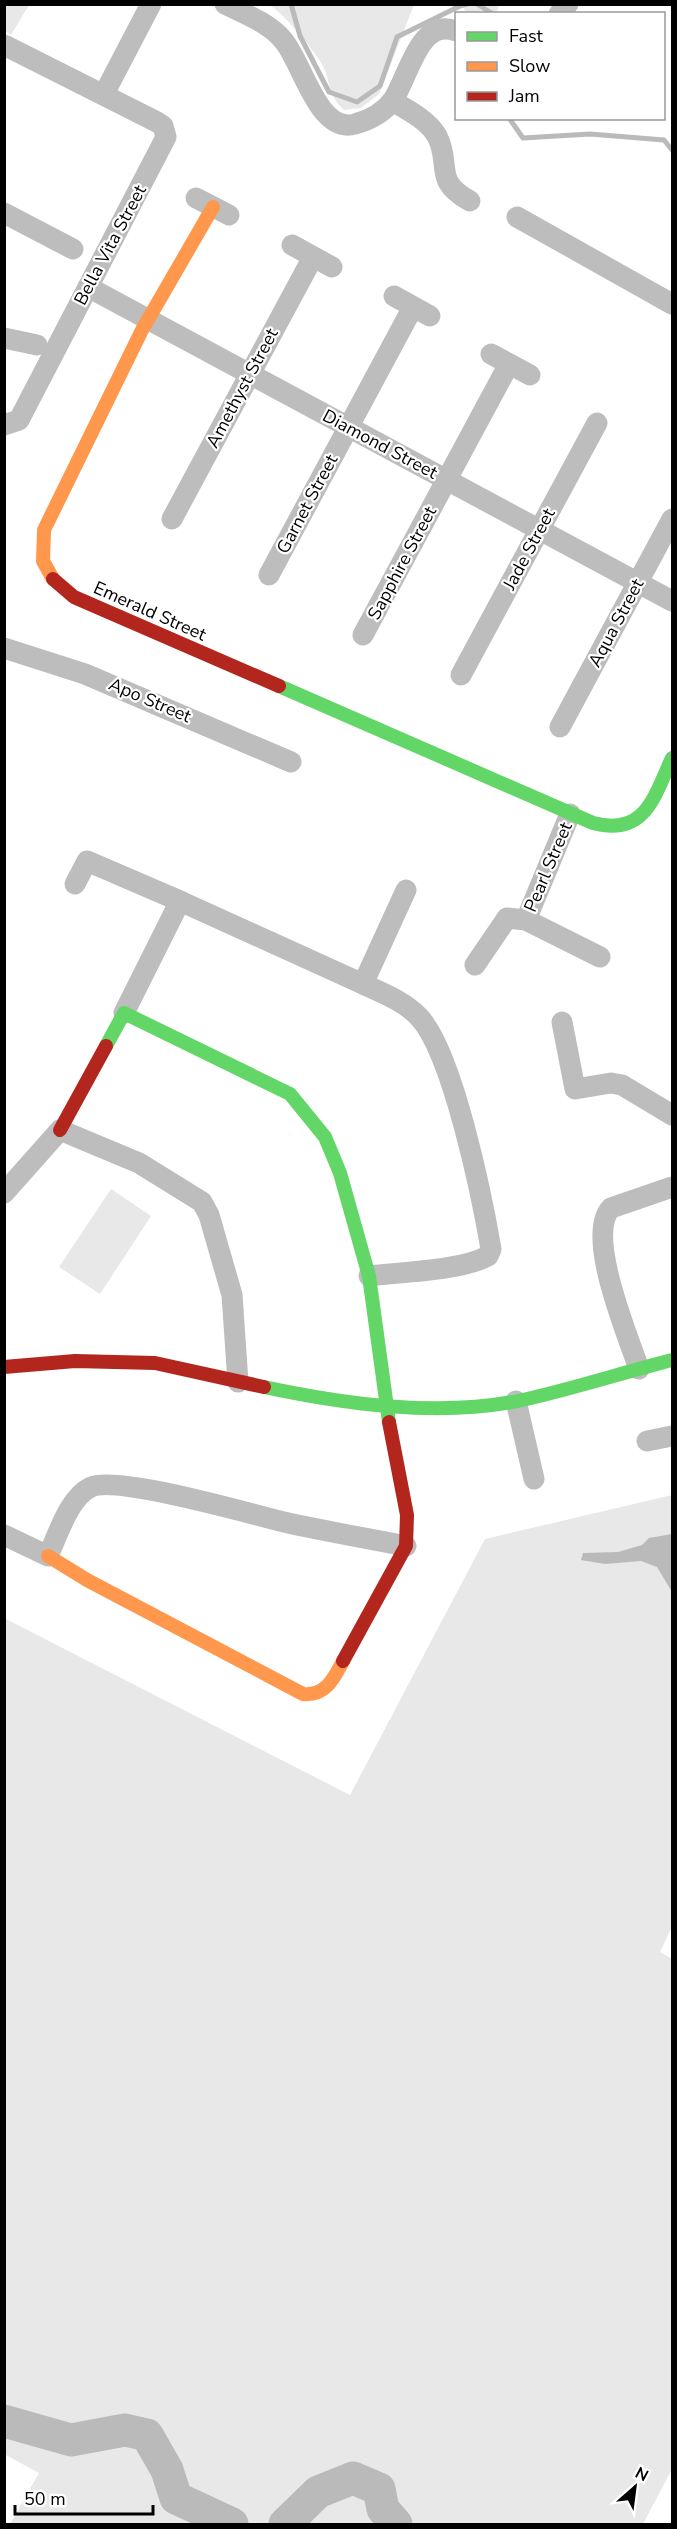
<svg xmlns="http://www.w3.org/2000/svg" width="677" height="2529" viewBox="0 0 677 2529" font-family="'Nunito Sans',sans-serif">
  <rect width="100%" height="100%" fill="#fff"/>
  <g fill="#e8e8e8">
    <polygon points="4,5 29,5 11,35 5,31"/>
    <path d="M269,5H414L379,94L361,108L344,110C329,96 331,86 324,68C317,53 283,12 269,5Z"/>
    <polygon points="462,5 499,5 496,14 466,13"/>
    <polygon points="111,1189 151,1216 100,1294 59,1267"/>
    <polygon points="672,1495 672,1927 660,1952 672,1959 672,2469 643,2524 10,2524 39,2473 4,2454 4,1618 350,1795 485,1539"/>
  </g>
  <polygon fill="#bababa" points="672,1534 672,1592 657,1567 641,1561 605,1564 581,1560 583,1553 618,1552 642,1545 649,1538"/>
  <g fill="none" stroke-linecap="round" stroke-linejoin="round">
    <g stroke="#bababa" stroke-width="5">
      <polyline points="291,4 300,36 329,92 357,102 380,86 397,37 460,6 467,4"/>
      <polyline points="477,4 493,14"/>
      <polyline points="509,118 523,138 590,134 664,140 672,150"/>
    </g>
    <g stroke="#bababa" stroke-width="33">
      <polyline points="4,2421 71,2440 125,2430 147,2435 167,2470 176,2498 232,2524"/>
      <polyline points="285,2524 318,2492 353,2478 379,2489 383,2509 396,2524"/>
    </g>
    <g stroke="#bdbdbd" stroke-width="21">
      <path d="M225,4C245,14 269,23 283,40C302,61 318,135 355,124C370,120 384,112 393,100C409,76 419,17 456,31"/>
      <polyline points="559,14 568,4"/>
      <polyline points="4,45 157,122 163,126 166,137 19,420 4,425"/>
      <polyline points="104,94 151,4"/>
      <path d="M392,101C408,110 428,120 437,136C452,165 432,180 470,201"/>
      <polyline points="196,198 229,215"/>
      <polyline points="4,213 73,249"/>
      <polyline points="517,217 672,304"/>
      <polyline points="292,245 332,267"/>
      <polyline points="88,287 672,601"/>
      <polyline points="394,296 430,316"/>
      <polyline points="4,338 37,345"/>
      <polyline points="491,354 530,375"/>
      <polyline points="172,519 313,257"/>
      <polyline points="269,575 413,307"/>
      <polyline points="363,635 509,364"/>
      <polyline points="4,648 85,674 291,762"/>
      <polyline points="461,675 597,423"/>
      <polyline points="560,727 672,519"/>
      <polyline points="75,884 87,861 180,901"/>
      <polyline points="526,920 570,814"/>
      <polyline points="475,965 507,918 526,920 600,957"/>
      <path d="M363,984C382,993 404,1001 419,1017C453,1053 482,1197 491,1249L488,1256C460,1271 401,1272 369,1276"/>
      <polyline points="124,1013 180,901 363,984 406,890"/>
      <polyline points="562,1022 575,1089 611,1083 622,1085 672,1115"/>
      <polyline points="4,1193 60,1130 139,1163 202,1202 209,1215 232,1295 238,1382"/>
      <path d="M639,1369C628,1336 585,1235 611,1208L672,1187"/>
      <polyline points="516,1401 534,1479"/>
      <polyline points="647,1441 672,1436"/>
      <path d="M4,1535L48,1556C58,1535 69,1497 91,1487C117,1475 250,1514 284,1522C324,1531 365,1538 406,1546"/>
    </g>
    <g stroke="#63d668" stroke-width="14">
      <path d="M279,686L593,823C645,837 654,797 672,758"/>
      <polyline points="106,1046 124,1013 290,1094 325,1137 340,1173 369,1276 389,1422"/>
      <path d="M264,1387C344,1404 437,1417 518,1401C569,1390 621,1373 672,1360"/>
    </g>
    <g stroke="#ff974d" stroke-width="14">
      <polyline points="53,579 43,561 44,530 142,330 213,207"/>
      <path d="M48,1556L87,1580L303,1694C326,1696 334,1678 343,1661"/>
    </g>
    <g stroke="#b3261e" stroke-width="14">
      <polyline points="53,579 74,597 279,686"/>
      <polyline points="60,1130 106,1046"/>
      <polyline points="4,1367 75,1361 155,1363 264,1387"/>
      <polyline points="343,1661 406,1546 407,1515 389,1422"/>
    </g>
  </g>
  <g text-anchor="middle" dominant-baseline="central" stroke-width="4.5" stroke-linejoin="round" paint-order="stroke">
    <g font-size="18" fill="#000" stroke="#fff">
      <text transform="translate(110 245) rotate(-62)">Bella Vita Street</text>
      <text transform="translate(242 388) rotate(-62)">Amethyst Street</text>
      <text transform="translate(380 444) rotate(28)">Diamond Street</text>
      <text transform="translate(307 504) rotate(-62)">Garnet Street</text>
      <text transform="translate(529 549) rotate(-62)">Jade Street</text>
      <text transform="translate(402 563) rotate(-62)">Sapphire Street</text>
      <text transform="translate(150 611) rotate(24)">Emerald Street</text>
      <text transform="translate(616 623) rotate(-62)">Aqua Street</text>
      <text transform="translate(150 700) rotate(23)">Apo Street</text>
      <text transform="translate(548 867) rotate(-67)">Pearl Street</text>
    </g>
  </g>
  <rect width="677" height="2529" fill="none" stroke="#000000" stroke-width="12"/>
  <rect x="455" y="12" width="210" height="108" fill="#ffffff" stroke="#999999" stroke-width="1.5"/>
  <rect x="467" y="32" width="30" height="9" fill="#63d668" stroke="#999999" stroke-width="1.5"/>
  <text x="509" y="42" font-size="18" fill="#000000">Fast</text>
  <rect x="467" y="62" width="30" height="9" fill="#ff974d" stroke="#999999" stroke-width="1.5"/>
  <text x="509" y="72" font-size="18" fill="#000000">Slow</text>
  <rect x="467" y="92" width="30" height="9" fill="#b3261e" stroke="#999999" stroke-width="1.5"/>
  <text x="509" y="102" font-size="18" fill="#000000">Jam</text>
  <g transform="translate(635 2487) rotate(28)" stroke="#ffffff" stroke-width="4.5" paint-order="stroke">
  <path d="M0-4.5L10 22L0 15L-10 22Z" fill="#000000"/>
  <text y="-9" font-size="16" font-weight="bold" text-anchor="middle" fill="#000000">N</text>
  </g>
  <path d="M15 2505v9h138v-9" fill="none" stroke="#000000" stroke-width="3"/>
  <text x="24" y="2505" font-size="18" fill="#000000" stroke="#ffffff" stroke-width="4.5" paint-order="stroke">50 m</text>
</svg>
